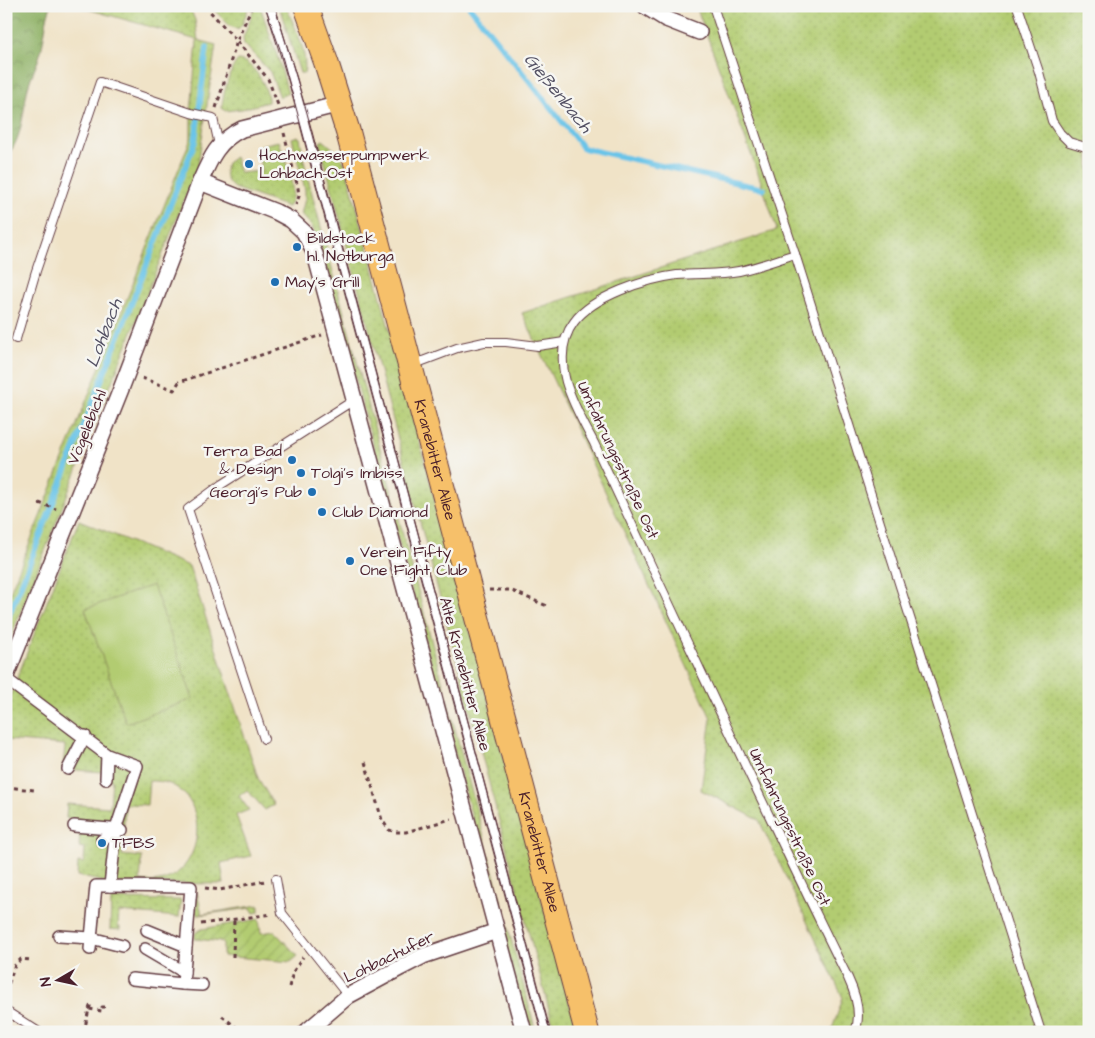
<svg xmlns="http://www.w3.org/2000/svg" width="1095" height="1038" viewBox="0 0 1095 1038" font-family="'Architects Daughter',sans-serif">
  <defs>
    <pattern id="grass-dots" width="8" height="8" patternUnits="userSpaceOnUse" patternTransform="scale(1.25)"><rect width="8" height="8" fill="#b2cc71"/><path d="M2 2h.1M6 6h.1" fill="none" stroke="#9baf62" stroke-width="1.8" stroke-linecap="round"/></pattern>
    <pattern id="forest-crowns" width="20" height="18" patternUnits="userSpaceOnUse" patternTransform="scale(1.25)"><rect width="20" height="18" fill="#8db063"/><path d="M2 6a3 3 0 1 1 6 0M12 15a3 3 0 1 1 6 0" fill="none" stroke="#758f52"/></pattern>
    <pattern id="garden-furrows" width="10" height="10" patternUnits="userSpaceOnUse" patternTransform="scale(1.25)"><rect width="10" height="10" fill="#b2cc71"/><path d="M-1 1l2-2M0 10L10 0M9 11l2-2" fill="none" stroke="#9baf62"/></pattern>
  </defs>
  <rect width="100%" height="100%" fill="#f6f6f2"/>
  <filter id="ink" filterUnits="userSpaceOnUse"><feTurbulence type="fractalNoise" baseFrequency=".02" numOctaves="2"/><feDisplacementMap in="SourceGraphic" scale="10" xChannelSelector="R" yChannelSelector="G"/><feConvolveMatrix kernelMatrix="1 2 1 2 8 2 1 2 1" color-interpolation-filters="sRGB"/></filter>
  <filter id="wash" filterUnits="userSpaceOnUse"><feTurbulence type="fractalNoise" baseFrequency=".0096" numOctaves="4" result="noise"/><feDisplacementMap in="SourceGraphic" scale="20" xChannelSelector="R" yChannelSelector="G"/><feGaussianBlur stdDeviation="1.12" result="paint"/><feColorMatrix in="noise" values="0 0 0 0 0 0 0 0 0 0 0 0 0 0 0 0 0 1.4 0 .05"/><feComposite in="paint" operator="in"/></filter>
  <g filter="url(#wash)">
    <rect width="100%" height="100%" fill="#f0e3c7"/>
    <g fill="url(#grass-dots)" stroke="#7e764e" fill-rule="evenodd">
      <polygon points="77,6 189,6 195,20 198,40 216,45 198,165 6,649 6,602 191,138 191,113 197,40"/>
      <polygon points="210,6 249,6 242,25 238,29 230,26"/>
      <polygon points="255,6 260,6 280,64 288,93 280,97 270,72 244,44 243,38"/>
      <path d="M279,6H286C294,26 309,53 304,74L300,73Z"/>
      <polygon points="696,6 1089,6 1089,1032 831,1032 843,998 759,820 701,790 711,718 522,313 777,230 758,173"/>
      <path d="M238,60C253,61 269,88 268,102L242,109L225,111L222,108C222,97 230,68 238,60Z"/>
      <polygon points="298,136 300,138 306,171 536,1032 529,1032 321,249 312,226 301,214 305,199 305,190 292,138"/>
      <polygon points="323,140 336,151 345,163 577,1032 555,1032 321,148 320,142"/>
      <path d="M279,141C284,159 300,192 288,207L234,188C226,182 223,173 227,163L235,157L240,173L262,171L257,150L261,148V145Z"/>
      <path d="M79,520L189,566L258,778L274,805L265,810L247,790L239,796L249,810L236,815L251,856L221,863L224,884L110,883L77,876L78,862L84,863L85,848L79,847L80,833L74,832L75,819L66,818L67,804L110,807L112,780L102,779V772L63,769L65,745L6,740V706ZM149,781C218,777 210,893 140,881L142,857L122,855L125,804L147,805Z"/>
      <polygon points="197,892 202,914 259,905 259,912 254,913 251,908 199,915 196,913"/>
      <polygon points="111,899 181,900 179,917 119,912 118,927 120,927 120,930 110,929"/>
    </g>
    <path fill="url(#forest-crowns)" stroke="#6c6847" d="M6,6H51C45,21 45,36 41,51C38,64 31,75 28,87C23,108 23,141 6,156Z"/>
    <polygon fill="url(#garden-furrows)" stroke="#7e764e" points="259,919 261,933 274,931 298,956 291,962 223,956 223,942 195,939 195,933 202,929"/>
    <polygon fill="#b2cc71" stroke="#7e764e" points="153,585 193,699 126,723 85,609"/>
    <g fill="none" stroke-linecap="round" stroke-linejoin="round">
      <g stroke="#6bc4e8" stroke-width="5.5">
        <polyline points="469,6 583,148 764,189"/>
        <polyline points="6,623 195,142 207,47"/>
      </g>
    </g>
  </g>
  <g filter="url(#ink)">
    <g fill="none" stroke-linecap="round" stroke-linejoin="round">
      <defs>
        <g id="service">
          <polyline points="270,6 293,81 546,1032"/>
          <path d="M713,6L795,254C777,260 758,267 739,271C719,275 698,273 677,275C646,279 593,296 574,322C561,339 561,362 566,382C572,403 584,424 594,443C613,484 632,525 651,565C716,703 780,842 848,978C856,995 862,1014 855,1032"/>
          <polyline points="1017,6 1039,72 1052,121 1060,133 1069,142 1089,148"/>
          <polyline points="795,254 1041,1032"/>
          <polyline points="16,339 36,271 100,82 191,113 213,118 219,145"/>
          <polyline points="412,365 457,348 484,342 506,342 538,346 564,342"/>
          <polyline points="264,739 188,509 222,484 354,400"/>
          <polyline points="276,879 282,913 348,996"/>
          <polyline points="6,1011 39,1032"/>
        </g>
        <g id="pedestrian">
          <polyline points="6,679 107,755 137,766 116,829 110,886 191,887 183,984 132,979"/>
          <polyline points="68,769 85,736"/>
          <polyline points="106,779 107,755"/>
          <polyline points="74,826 122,830"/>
          <polyline points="102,840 116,829"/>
          <polyline points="147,930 186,946"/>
          <polyline points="59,936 91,938 122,946"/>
          <polyline points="90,949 96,886 110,886"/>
          <polyline points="145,949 184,972"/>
          <polyline points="183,984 202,985"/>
        </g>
        <g id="minor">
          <polyline points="645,6 666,19 699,32"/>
          <polyline points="200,182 276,212 291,220 304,232 315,254 524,1032"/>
          <path d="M6,676L121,389L200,182C210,159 218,140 242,129L340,104"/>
          <polyline points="306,1032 348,996 398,969 423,956 497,931"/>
        </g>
        <g id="primary">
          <path id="s1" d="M306,6L326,62L348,132L587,1032"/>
        </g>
      </defs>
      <use href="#service" stroke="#633c42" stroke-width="10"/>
      <use href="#pedestrian" stroke="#633c42" stroke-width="14"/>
      <use href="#minor" stroke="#633c42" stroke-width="18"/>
      <use href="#primary" stroke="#633c42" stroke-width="26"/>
      <g stroke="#633c42" stroke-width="3" stroke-dasharray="4 4" stroke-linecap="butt">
        <polyline points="205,6 237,41 268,79 278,105"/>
        <polyline points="216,108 237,41 252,6"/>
        <polyline points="284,133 298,188 299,196 296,205"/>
        <polyline points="142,378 174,390 179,382 322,335"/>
        <polyline points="39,503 56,509"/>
        <polyline points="489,590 510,590 547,606"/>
        <polyline points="365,762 382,820 389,830 396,832 406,832 451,819"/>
        <polyline points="6,787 34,790"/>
        <polyline points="205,888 220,890 265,881"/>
        <polyline points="201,924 272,914"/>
        <polyline points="233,957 234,920"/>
        <polyline points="289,987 293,972 303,957"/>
        <polyline points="6,991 15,965 21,959 31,960"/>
        <polyline points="89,1009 91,1004"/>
        <polyline points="222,1016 242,1032"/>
        <polyline points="84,1032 89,1009 102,1011 102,1007 105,1007"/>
      </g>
      <use href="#service" stroke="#fff" stroke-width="8"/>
      <use href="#pedestrian" stroke="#fff" stroke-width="11"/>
      <use href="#minor" stroke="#fff" stroke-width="15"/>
      <use href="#primary" stroke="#f6c06b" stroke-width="24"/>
      <g stroke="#4a1f2b" stroke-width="1">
        <polyline points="265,6 280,49 298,115 542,1032"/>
        <polyline points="275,6 307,113 550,1032"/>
      </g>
    </g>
  </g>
  <g fill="#1f6fb2" stroke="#f6f6f2" stroke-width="2">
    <circle cx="249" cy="164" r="5"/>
    <circle cx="297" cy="247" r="5"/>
    <circle cx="275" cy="282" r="5"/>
    <circle cx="292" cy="460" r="5"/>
    <circle cx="301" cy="473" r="5"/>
    <circle cx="312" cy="492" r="5"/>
    <circle cx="322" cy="512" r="5"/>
    <circle cx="350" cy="561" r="5"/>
    <circle cx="102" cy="843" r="5"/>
  </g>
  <g text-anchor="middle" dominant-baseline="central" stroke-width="5" stroke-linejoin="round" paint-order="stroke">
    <g font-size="16" fill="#4a1f2b" stroke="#f6f6f2" text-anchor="start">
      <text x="259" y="155">Hochwasserpumpwerk<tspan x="259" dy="18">Lohbach-Ost</tspan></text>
      <text x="307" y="238">Bildstock<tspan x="307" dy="18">hl. Notburga</tspan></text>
      <text x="285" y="282">May’s Grill</text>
      <text x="282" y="451" text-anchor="end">Terra Bad<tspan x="282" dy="18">&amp; Design</tspan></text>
      <text x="311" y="473">Tolgi's Imbiss</text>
      <text x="302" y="492" text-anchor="end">Georgi's Pub</text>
      <text x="332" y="512">Club Diamond</text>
      <text x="360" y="552">Verein Fifty<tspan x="360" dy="18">One Fight Club</tspan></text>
      <text x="112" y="843">TFBS</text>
    </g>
    <g font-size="16" fill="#4a1f2b" stroke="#f6f6f2">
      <text transform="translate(87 427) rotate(-68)">Vögelebichl</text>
      <text stroke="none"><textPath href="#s1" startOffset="472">Kranebitter Allee</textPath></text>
      <text transform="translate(618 460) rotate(65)">Umfahrungsstraße Ost</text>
      <text transform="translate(465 674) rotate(75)">Alte Kranebitter Allee</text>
      <text transform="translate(790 827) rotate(65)">Umfahrungsstraße Ost</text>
      <text stroke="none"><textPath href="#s1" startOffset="878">Kranebitter Allee</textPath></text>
      <text transform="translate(389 957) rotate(-26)">Lohbachufer</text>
    </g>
    <g font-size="18" font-style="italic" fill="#545164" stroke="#f6f6f2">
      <text transform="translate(558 93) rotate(51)">Gießenbach</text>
      <text transform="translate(104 333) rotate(-69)">Lohbach</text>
    </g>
  </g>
  <rect width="1095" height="1038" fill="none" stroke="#f6f6f2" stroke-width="25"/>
  <g transform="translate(58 980) rotate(261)" stroke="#f6f6f2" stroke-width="4" paint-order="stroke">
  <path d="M0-4L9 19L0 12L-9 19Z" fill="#4a1f2b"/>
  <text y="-8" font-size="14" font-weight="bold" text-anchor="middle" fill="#4a1f2b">N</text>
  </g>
</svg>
